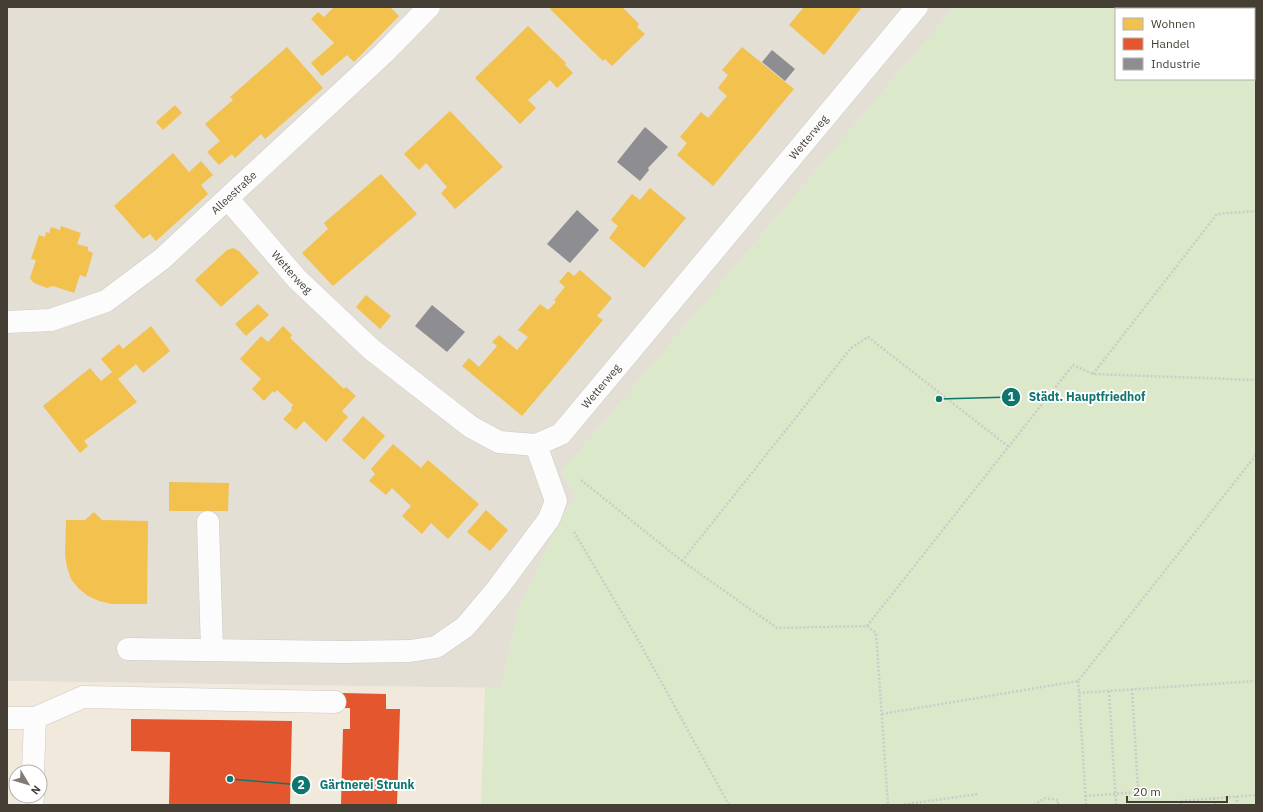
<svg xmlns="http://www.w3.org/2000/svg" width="1263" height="812" viewBox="0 0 1263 812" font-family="'IBM Plex Sans',sans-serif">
  <rect width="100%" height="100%" fill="#efede8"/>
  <g fill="#e3dfd5">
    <polygon points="7,7 954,7 561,473 576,495 558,523 518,611 501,688 7,681"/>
    <polygon points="1194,7 1256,7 1256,21 1254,20 1254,9 1203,9"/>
  </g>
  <path fill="#f1e9db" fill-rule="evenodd" d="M7,681L485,688L481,805H7ZM16,772H40V796H16Z"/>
  <polygon fill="#dbe8c9" points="954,7 1194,7 1203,9 1116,9 1116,79 1254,79 1254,20 1256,21 1256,805 481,805 485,688 501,688 518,611 558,523 576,495 561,473"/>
  <g fill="#f2c14e">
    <polygon points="334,7 390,7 399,16 354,62 347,55 322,76 311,63 334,43 311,19 318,12 324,17"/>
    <polygon points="552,7 622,7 639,24 637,27 645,34 612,66 605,59 603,61 550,9"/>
    <polygon points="804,7 862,7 824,55 789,25"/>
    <polygon points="528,26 566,63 565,65 573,73 557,88 550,80 528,100 536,108 520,124 475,78"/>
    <polygon points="287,47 323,88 265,139 261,134 235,158 232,154 219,165 207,152 220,141 205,124 233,100 230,97"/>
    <polygon points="742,47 794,89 713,186 677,155 687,143 680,137 701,112 708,118 727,96 718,88 728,75 722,70"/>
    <polygon points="175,105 182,113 163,130 156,122"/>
    <polygon points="450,111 503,167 455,209 441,193 447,187 426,163 419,170 404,154"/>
    <polygon points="173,153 189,172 201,161 213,175 201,185 208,194 156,241 150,234 143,239 114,206"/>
    <polygon points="381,174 417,214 333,286 302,253 328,229 324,223"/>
    <polygon points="650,188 686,218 644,268 609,238 618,226 611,220 632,194 640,200"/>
    <polygon points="61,226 81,233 77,244 88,247 88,251 93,253 86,277 80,275 74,293 53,286 47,288 34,283 30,278 36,260 31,259 39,235 45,237 46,232 49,233 51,227 60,230"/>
    <polygon points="233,248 239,251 259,273 221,307 195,280 227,250"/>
    <polygon points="580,270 612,298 597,316 603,320 522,416 462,366 469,358 479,367 497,346 492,342 499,335 517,350 528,337 518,330 540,304 548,310 556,302 554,300 565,287 559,282 568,271 574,276"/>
    <polygon points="366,295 391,316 380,329 356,307"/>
    <polygon points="258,304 269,315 246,336 235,324"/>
    <polygon points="151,326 170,351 143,373 136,364 118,379 137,402 84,441 88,446 80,453 43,406 90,368 101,381 112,372 101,359 119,344 123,349"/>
    <polygon points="283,326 292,335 290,338 344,389 346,387 356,396 342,411 348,417 326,442 304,421 296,430 283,419 292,410 291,408 293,405 277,390 274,393 273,391 264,401 252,389 261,379 240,359 261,336 268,342"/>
    <polygon points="363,416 385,436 364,460 342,440"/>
    <polygon points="393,444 421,468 428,460 479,504 448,539 431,523 422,534 402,516 411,506 392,488 386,495 369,481 375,474 371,469"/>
    <polygon points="169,482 229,483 228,511 169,511"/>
    <polygon points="486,510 508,530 490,551 467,532"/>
    <polygon points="94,512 102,520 148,521 147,604 112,604 99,601 88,596 79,589 71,579 67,567 65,555 66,520 85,520"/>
  </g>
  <g fill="#e4572e">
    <polygon points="342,693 386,694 386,709 400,709 397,805 341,805 343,729 350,729 350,708 342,708"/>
    <polygon points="131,719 292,721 290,805 169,805 170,752 131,751"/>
  </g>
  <g fill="#8d8d92">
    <polygon points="772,50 795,69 785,81 762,62"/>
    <polygon points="645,127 668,147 648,168 649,170 640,181 617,162"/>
    <polygon points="577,210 599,230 570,263 547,244"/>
    <polygon points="432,305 465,332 447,352 415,326"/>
  </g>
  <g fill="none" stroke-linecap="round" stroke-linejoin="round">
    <defs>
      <g id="minor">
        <path id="s1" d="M228,199L297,279L371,349L471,427L499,442L536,445L561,434L917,7"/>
        <path id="s2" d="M7,322L51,320L106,301L162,259L383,54L429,7"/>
        <polyline points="208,522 212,650"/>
        <polyline points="128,649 343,652 410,651 436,647 465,627 497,589 549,519 556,501 536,445"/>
        <polyline points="7,718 35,718 33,772"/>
        <polyline points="35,718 83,697 335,702"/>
        <polyline points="32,805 33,796"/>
      </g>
    </defs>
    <use href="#minor" stroke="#cdcac5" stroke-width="23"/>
    <g stroke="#cdcbc7" stroke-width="2.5" stroke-dasharray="2 2" stroke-linecap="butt">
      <polyline points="1093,374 1217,214 1256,211"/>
      <polyline points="581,480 682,561 777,628 867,626 876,633 888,805"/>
      <polyline points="574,532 637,638 729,805"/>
      <polyline points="682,561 851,348 868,337 1009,447"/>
      <polyline points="867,626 1073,365 1093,374 1256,380"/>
      <polyline points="1078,681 1079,693"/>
      <polyline points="1132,689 1139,805"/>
      <polyline points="1109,691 1116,805"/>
      <polyline points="882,714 1078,681 1256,455"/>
      <polyline points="1085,796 1138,792"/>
      <polyline points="1237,796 1237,805"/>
      <polyline points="1214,798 1215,805"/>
      <polyline points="900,805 978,794"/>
      <polyline points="1034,805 1045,798 1058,800 1058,805"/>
      <polyline points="1086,805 1079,693 1256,681"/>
      <polyline points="1181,805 1181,801 1256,795"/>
    </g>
    <use href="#minor" stroke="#fdfcfc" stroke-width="22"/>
  </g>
  <g text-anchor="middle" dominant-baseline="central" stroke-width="4" stroke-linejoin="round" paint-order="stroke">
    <g font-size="11" fill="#443e35" stroke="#fff">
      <text stroke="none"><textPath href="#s1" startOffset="817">Wetterweg</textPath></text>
      <text stroke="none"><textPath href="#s2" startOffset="270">Alleestraße</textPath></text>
      <text stroke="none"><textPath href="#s1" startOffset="97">Wetterweg</textPath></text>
      <text stroke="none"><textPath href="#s1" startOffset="493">Wetterweg</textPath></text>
    </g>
  </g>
  <path fill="none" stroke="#0f766e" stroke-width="1.5" d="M939 399L1011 397M230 779L301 785"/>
  <g fill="#0f766e" stroke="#fff" stroke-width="1.5">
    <circle cx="939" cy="399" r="4"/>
    <circle cx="230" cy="779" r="4"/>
    <circle cx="1011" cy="397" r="10"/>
    <circle cx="301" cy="785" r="10"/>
  </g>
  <g font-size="12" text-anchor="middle" font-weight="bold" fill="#fff">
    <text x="1011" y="401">1</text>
    <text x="301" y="789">2</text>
  </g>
  <g font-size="12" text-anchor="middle" font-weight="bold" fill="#0f766e" stroke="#fff" stroke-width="4" stroke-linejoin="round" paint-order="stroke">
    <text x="1087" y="401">Städt. Hauptfriedhof</text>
    <text x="367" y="789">Gärtnerei Strunk</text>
  </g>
  <rect width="1263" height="812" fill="none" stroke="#443e35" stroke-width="16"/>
  <rect x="1115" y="8" width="140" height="72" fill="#ffffff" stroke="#b4b2ae"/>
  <rect x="1123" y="18" width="20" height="12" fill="#f2c14e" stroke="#b4b2ae"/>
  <text x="1151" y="28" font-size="12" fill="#443e35">Wohnen</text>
  <rect x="1123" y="38" width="20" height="12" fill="#e4572e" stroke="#b4b2ae"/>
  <text x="1151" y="48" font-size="12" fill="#443e35">Handel</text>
  <rect x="1123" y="58" width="20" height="12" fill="#8d8d92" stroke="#b4b2ae"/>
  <text x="1151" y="68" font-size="12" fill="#443e35">Industrie</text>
  <g transform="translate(28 784) rotate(128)"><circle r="19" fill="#ffffff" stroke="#b4b2ae"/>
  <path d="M0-3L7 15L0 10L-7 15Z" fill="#807b74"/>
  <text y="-6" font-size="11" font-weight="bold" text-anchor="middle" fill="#443e35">N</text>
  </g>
  <path d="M1127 796v6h100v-6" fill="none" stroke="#443e35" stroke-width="2"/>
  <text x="1133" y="796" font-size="12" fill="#443e35" stroke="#ffffff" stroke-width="3" paint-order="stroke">20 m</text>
</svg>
